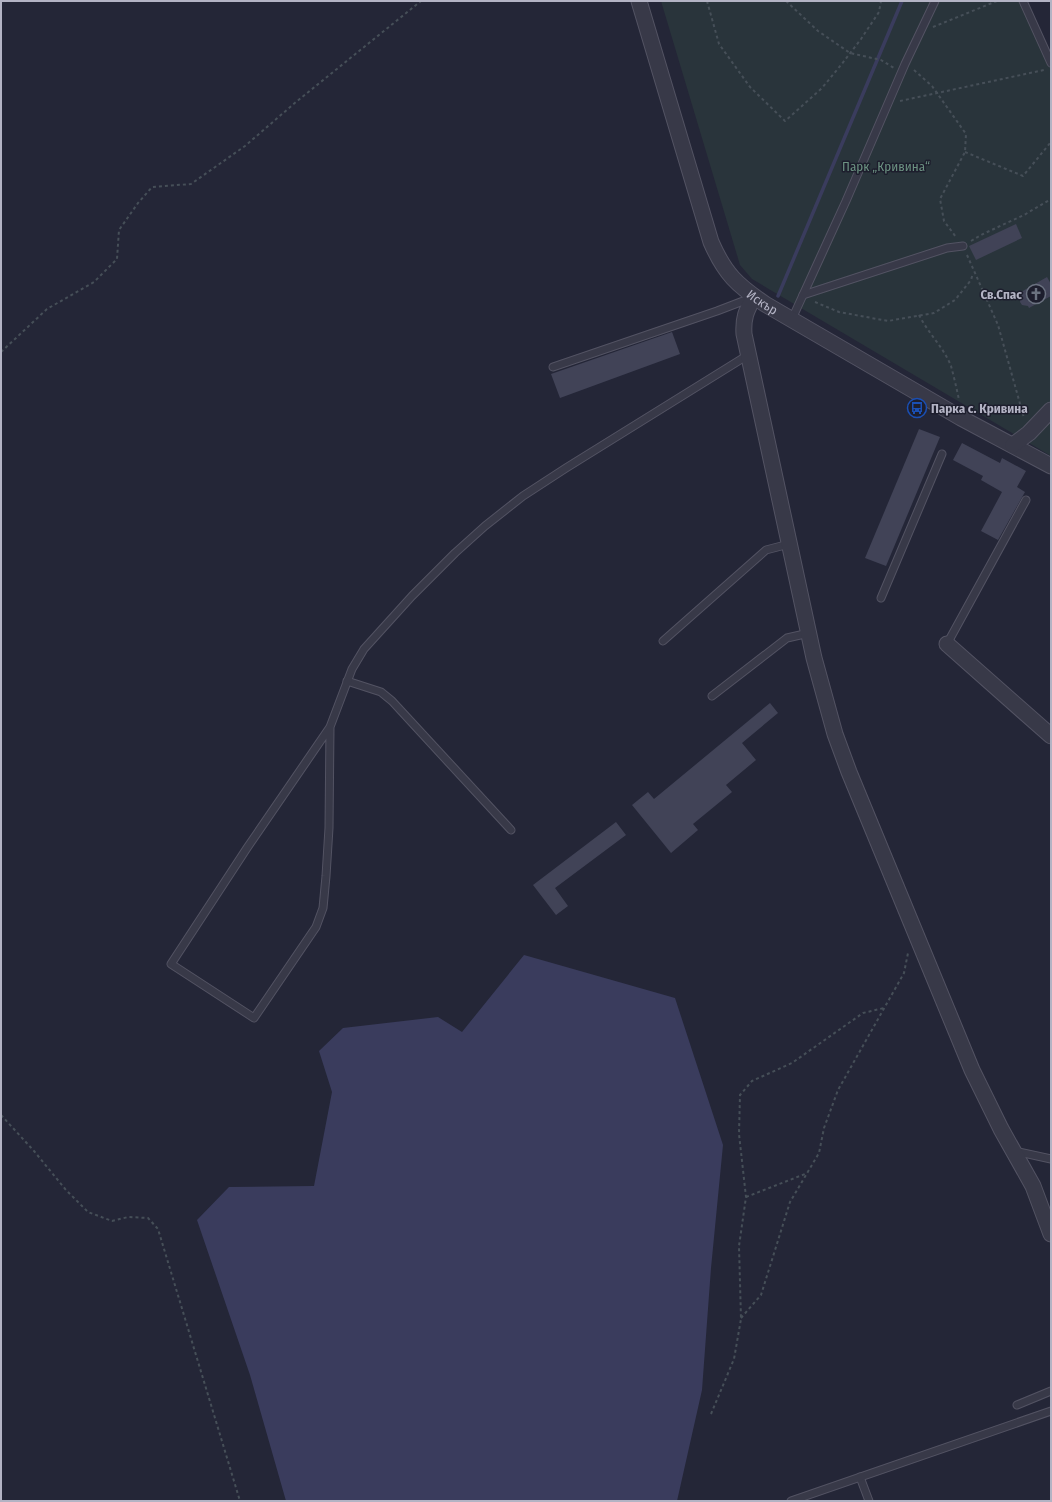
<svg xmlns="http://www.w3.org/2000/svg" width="1052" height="1502" viewBox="0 0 1052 1502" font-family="'Fira Sans Condensed',sans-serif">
  <rect width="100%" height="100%" fill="#242637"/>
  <polygon fill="#29343b" points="661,1 1024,1 1051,63 1051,456 752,279 740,265"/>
  <polygon fill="#3a3c5d" points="524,955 675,998 723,1145 711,1268 702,1390 677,1501 286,1501 250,1375 197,1220 229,1187 314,1186 332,1092 319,1051 343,1028 438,1017 462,1032"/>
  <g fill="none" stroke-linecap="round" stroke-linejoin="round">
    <polyline stroke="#3a3c5d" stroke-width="3.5" points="778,296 902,1"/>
  </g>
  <g fill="#414357">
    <polygon points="1016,224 1022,238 976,260 969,246"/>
    <polygon points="1047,277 1051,284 1051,296 1029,308 1028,306 1022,305 1020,302 1021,292"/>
    <polygon points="672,332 680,354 560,398 551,374"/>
    <polygon points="919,429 940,437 886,566 865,558"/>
    <polygon points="962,443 1000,463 1002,458 1026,471 1017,487 1025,492 998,540 981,531 1002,492 981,480 983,476 953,460"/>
    <polygon points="770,703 778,713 742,743 756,760 726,785 732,792 693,824 698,830 671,853 632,805 648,792 654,799"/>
    <polygon points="616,822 626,835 555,888 568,906 556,915 533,885"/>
  </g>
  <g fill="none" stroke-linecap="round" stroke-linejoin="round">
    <defs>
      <g id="service">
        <polyline points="1023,1 1051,63"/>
        <polyline points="803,295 947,248 963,246"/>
        <polyline points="792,319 846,201 905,64 935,1"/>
        <polyline points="553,367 717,311 751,298"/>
        <polyline points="881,598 942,454"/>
        <polyline points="663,641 766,550 789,544"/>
        <polyline points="947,644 1026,500"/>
        <polyline points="347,681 381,692 392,701 511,830"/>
        <polyline points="712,696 787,638 809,633"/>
        <polyline points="330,727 329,828 326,876 323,908 316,927 254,1018 171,964 247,848 330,727 352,669 364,649 412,596 455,553 485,526 523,496 566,468 748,355"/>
        <polyline points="1014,1151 1051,1159"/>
        <polyline points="1017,1405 1051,1391"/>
        <polyline points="860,1477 869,1501"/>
        <polyline points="791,1501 1051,1411"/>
      </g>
      <g id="minor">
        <path id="s1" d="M639,1L711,242C725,274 737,285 765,304L961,418L1051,466"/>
        <path d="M754,297C746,311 743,318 744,334L814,658L835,734L849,772L972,1070L1001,1129L1033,1186L1051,1234"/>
        <polyline points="1013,445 1029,433 1051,410"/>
        <polyline points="947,644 1051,736"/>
      </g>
    </defs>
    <use href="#service" stroke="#535363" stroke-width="9"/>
    <use href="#minor" stroke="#535363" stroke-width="17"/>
    <g stroke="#464f58" stroke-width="2" stroke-dasharray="3 3" stroke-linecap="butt">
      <polyline points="707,1 719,44 750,87 785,121 822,88 841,65 861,39 879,12 881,1"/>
      <polyline points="786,1 818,31 850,53 881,60 894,68"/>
      <polyline points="933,27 997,1"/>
      <polyline points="914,70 932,86 966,134 965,152 940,199 944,221 956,237"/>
      <polyline points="900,101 1044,70"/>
      <polyline points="965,152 1023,176 1051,142"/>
      <polyline points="971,241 983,234 1024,215 1051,199"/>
      <polyline points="967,255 998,325 1024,418"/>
      <polyline points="815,302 839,312 888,321 934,313 955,300 971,280 973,273"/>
      <path d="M919,315C928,333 944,348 951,366C954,377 957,390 959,400"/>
      <polyline points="1,352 47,309 94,282 117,259 119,230 138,203 152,187 191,184 245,146 296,102 421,1"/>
      <polyline points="1,1115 34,1151 66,1190 88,1212 112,1221 128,1217 148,1218 158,1229 240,1501"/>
      <polyline points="746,1197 805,1174"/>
      <polyline points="741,1318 761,1295 790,1202 819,1153 824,1128 838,1090 904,973 908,953"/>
      <polyline points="711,1414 734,1359 741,1319 739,1246 746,1197 739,1134 740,1095 752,1081 792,1063 863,1013 884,1008"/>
    </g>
    <use href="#service" stroke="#383948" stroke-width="7"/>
    <use href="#minor" stroke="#383948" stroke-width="15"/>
  </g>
  <defs>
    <symbol id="church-ring" viewBox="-11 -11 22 22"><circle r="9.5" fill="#1d1e2d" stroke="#6b7280" stroke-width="1.5"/><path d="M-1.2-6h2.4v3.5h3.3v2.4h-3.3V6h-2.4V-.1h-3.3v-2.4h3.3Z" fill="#6b7280"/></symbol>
    <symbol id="bus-ring" viewBox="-11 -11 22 22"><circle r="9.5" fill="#1d1e2d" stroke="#1a4fb4" stroke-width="1.5"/><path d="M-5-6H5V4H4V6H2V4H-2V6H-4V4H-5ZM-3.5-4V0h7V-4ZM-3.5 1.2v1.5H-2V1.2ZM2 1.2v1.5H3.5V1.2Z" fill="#1a4fb4"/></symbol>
  </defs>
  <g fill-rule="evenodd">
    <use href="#church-ring" x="1025" y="283" width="22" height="22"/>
    <use href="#bus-ring" x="906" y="397" width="22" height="22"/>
  </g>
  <g text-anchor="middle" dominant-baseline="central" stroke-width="3" stroke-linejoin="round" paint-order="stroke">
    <g font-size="13" fill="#6c9282" stroke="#1d1e2d">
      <text x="886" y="166">Парк „Кривина“</text>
    </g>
    <g font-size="13" font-weight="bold" fill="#b3b3c4" stroke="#1d1e2d" text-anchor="end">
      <text x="1022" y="294">Св.Спас</text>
      <text x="931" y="408" text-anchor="start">Парка с. Кривина</text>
    </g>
    <g font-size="13" fill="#b3b3c4" stroke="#1d1e2d">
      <text stroke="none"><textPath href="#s1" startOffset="332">Искър</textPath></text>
    </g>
  </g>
  <rect width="1052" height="1502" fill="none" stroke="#b3b3c4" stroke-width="4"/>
</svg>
